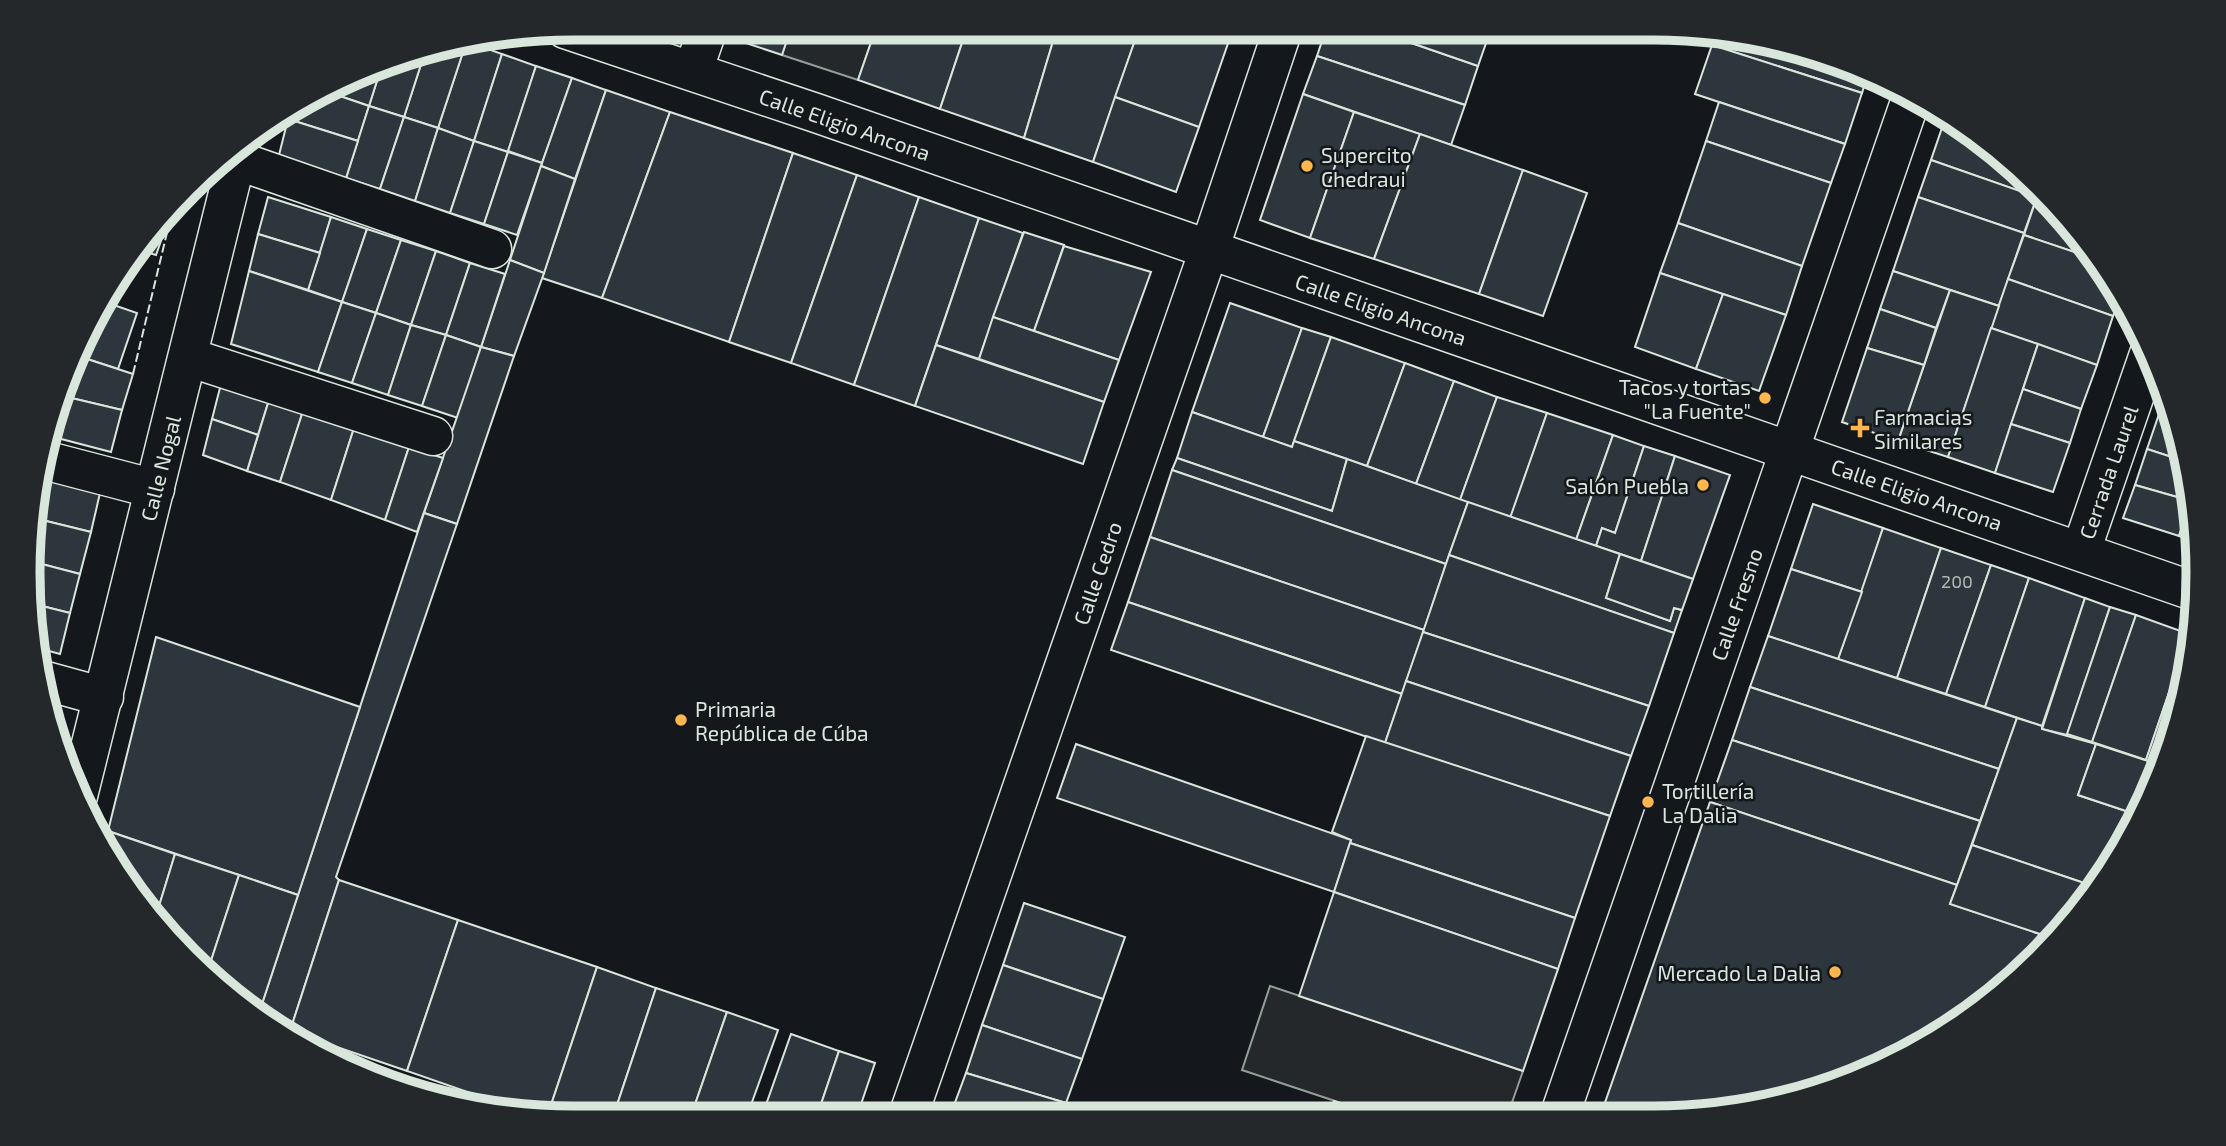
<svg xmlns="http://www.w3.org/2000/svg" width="2226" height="1146" viewBox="0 0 2226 1146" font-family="'Exo 2',sans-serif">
  <rect width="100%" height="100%" fill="#14181c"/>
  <g fill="#24282b" stroke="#939e99" stroke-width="2">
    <polygon points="791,28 876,28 858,80 782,55"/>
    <polygon points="1270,986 1523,1071 1508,1114 1374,1114 1242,1070"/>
  </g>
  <g fill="#2c363c" stroke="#d8e6dc" stroke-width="2">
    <polygon points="731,28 791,28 782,55 728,37"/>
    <polygon points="876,28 967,28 940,109 858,80"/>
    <polygon points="967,28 1057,28 1024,138 940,109"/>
    <polygon points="1057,28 1139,29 1093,162 1024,138"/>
    <polygon points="1139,29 1233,29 1199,127 1115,97"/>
    <polygon points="1326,29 1371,29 1478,66 1465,105 1317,56"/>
    <polygon points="1371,29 1491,29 1478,66"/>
    <polygon points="1716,34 1794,47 1868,74 1862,93 1712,45"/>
    <polygon points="474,44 502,54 474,141 438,128 465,46"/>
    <polygon points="1712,45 1862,93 1845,144 1695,94"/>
    <polygon points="465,46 438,128 404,117 425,52"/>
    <polygon points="425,52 404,117 369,106 382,65 397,57"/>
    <polygon points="502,54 536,66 508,152 474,141"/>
    <polygon points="1317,56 1465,105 1451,145 1303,94"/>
    <polygon points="382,65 369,106 331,93"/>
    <polygon points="536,66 572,78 542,163 508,151"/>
    <polygon points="572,78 606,90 575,179 541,166"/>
    <polygon points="606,90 670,112 602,298 542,278"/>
    <polygon points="331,93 369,106 358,141 288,119 289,115"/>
    <polygon points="1303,94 1354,112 1310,238 1260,220"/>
    <polygon points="1115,97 1199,127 1176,192 1093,162"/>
    <polygon points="1719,102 1845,144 1831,183 1706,141"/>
    <polygon points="369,106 404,117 380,189 346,178"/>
    <polygon points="670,112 793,153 729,342 602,298"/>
    <polygon points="1354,112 1420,134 1374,259 1310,238"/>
    <polygon points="1946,116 1970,131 1944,122"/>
    <polygon points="404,117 438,128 415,201 380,189"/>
    <polygon points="288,119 358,141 346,178 279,155"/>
    <polygon points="1944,122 1970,131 1985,141 2039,191 2037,197 1931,160"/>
    <polygon points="438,128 474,141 450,213 415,201"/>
    <polygon points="1420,134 1523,170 1479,294 1374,259"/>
    <polygon points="474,141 508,152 484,224 450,213"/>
    <polygon points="1706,141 1831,183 1802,266 1678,223"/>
    <polygon points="508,152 542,163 517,235 484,224"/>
    <polygon points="793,153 857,175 791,363 729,342"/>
    <polygon points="1931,160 2037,197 2024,233 1918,197"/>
    <polygon points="541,166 575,179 544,273 510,260"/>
    <polygon points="1523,170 1587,193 1543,316 1479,294"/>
    <polygon points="857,175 919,197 854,385 791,363"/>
    <polygon points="2039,191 2063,214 2095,259 2024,235"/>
    <polygon points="268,197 331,217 320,253 258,234"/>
    <polygon points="919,197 979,218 915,406 854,385"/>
    <polygon points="1918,197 2024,233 1999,306 1893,271"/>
    <polygon points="331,217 367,229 342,302 308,290"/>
    <polygon points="169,218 156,255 139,250"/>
    <polygon points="979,218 1023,233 979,359 936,345"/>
    <polygon points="1678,223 1802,266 1786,315 1660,273"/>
    <polygon points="367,229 401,240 376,313 342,302"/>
    <polygon points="1024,232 1064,245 1034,331 993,317"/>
    <polygon points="258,234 320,253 308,290 249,271"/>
    <polygon points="2024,235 2095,259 2121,295 2113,316 2008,279"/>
    <polygon points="401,240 436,251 411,325 376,313"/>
    <polygon points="1064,246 1151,272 1119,360 1034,331"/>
    <polygon points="436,251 470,263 446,335 411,325"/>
    <polygon points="510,260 544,273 514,356 481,347"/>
    <polygon points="470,263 505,274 481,347 446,335"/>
    <polygon points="249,271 342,302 318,372 231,344"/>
    <polygon points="1893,271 1950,290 1936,328 1880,309"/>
    <polygon points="1660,273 1723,294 1696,369 1635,347"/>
    <polygon points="2008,279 2113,316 2097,365 1991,328"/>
    <polygon points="1950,290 1999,306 1948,457 1898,441"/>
    <polygon points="1723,294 1786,315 1759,391 1696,369"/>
    <polygon points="105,302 137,313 118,369 81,357"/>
    <polygon points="342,302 376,313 352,383 318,372"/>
    <polygon points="1230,303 1302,328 1263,437 1192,412"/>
    <polygon points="1880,309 1936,328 1924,365 1867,348"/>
    <polygon points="376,313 411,325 388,395 352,383"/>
    <polygon points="993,317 1119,360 1104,402 979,359"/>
    <polygon points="411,325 446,335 422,406 388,395"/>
    <polygon points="1302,328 1331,337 1292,447 1263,437"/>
    <polygon points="1991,328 2038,344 1995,473 1948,457"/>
    <polygon points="446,335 481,347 458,418 422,406"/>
    <polygon points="1331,337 1405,363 1367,466 1294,441"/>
    <polygon points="2038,344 2097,365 2081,409 2023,389"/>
    <polygon points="936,345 1104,402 1083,464 915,406"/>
    <polygon points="481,347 514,356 457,524 424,513"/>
    <polygon points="1867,348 1924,365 1898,441 1842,422"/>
    <polygon points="81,357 133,374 122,410 63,396"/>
    <polygon points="1405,363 1454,381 1416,484 1367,466"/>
    <polygon points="1454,381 1497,397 1460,500 1416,484"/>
    <polygon points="221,384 269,400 258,435 212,419"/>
    <polygon points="2023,389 2081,409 2070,443 2011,424"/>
    <polygon points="2167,393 2169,398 2174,419 2159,414"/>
    <polygon points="63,396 122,410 111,452 46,435"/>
    <polygon points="1497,397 1547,413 1511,517 1460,500"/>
    <polygon points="269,400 303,411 280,482 247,471"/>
    <polygon points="303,411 354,428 331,500 280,482"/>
    <polygon points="1192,412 1292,447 1294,441 1347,459 1332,511 1177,458"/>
    <polygon points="1547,413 1613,435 1576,540 1510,518"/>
    <polygon points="2159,414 2174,419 2184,461 2147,449"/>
    <polygon points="212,419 258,435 247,471 203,455"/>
    <polygon points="2011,424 2070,443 2053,492 1995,473"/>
    <polygon points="354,428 409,447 385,520 331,500"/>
    <polygon points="1613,435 1644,446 1615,533 1602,528 1596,546 1576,540"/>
    <polygon points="1644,446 1675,456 1641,561 1596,546 1602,528 1615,533"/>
    <polygon points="409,447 443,458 417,532 385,520"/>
    <polygon points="2147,449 2184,461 2192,497 2191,501 2135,485"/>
    <polygon points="1675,456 1730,475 1693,579 1641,561"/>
    <polygon points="1177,458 1332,511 1347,459 1468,502 1446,564 1172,470"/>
    <polygon points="1172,470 1446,564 1424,630 1150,537"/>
    <polygon points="42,478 100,493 91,532 38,519"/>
    <polygon points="2135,485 2191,501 2179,536 2123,518"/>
    <polygon points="2192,497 2193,502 2195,542 2179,536"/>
    <polygon points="1468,502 1620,554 1606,598 1670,621 1674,608 1682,610 1674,633 1449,555"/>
    <polygon points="1813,504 1883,528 1862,592 1791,569"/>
    <polygon points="424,513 457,524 336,877 339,880 290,1031 274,1026 258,1016"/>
    <polygon points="38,519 91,532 80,574 34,562"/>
    <polygon points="1883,528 1941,548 1897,678 1838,659"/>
    <polygon points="1150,537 1424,630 1402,694 1128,602"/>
    <polygon points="1941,548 1991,565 1946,694 1897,678"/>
    <polygon points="1620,554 1693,579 1682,610 1674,608 1670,621 1606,598"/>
    <polygon points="1449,555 1674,633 1649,706 1423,632"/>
    <polygon points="34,562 80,574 70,613 30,603"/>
    <polygon points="1991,565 2029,578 1985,707 1946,694"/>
    <polygon points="1791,569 1862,592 1838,659 1768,636"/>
    <polygon points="2029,578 2085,598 2042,726 1985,707"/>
    <polygon points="2085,598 2110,607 2067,735 2042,729"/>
    <polygon points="1128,602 1402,694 1385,743 1111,650"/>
    <polygon points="30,603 70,613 60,654 38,648"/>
    <polygon points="2110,607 2136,615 2092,742 2067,734"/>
    <polygon points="2136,615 2189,634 2146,760 2092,742"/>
    <polygon points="1423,632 1649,706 1631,756 1406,681"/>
    <polygon points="2189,634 2193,635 2179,714 2160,765 2146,760"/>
    <polygon points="1768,636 2017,718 1999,769 1750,687"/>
    <polygon points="156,637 360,707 298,895 108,831"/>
    <polygon points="1406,681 1631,756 1610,816 1385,743"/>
    <polygon points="1750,687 1999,769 1980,821 1732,740"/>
    <polygon points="2017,718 2042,726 2042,729 2096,744 2078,795 2141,816 2093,886 1972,845"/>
    <polygon points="1366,736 1610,816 1575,918 1350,843 1351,840 1332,832"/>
    <polygon points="1732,740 1980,821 1957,885 1710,802"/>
    <polygon points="1076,744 1351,840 1334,892 1057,798"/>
    <polygon points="2096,744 2160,765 2141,816 2078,795"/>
    <polygon points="1710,802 1957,885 1950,904 2055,939 1984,1006 1861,1077 1725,1113 1601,1114"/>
    <polygon points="108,831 175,854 156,916 153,915 105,839"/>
    <polygon points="1350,843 1575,918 1558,969 1334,892"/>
    <polygon points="1972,845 2093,886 2063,932 2055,939 1950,904"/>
    <polygon points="175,854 239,875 207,973 164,933 155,919"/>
    <polygon points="239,875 298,895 258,1016 242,1006 207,973"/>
    <polygon points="339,880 458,920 407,1071 290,1031"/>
    <polygon points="1334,892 1558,969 1523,1071 1299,996"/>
    <polygon points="1024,903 1125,937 1103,999 1003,965"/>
    <polygon points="458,920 597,967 547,1117 539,1117 407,1071"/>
    <polygon points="1003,965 1103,999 1082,1059 982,1025"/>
    <polygon points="597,967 656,988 613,1117 547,1117"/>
    <polygon points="656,988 727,1012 691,1116 613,1117"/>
    <polygon points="727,1012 778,1030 747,1116 691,1116"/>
    <polygon points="982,1025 1082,1059 1066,1103 966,1073"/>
    <polygon points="791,1034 839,1051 817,1116 762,1116"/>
    <polygon points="839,1051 875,1063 857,1116 817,1116"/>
    <polygon points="966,1073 1066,1103 1062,1115 976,1116 953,1108"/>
    <polygon points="1334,1101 1374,1114 1329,1114"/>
    <polygon points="953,1108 976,1116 951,1116"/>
  </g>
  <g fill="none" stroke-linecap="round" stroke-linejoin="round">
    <defs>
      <g id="minor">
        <polyline points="565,29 816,113 2196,592"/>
        <polyline points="693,71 708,28"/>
        <polyline points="236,160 492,249"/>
        <polyline points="188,357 433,436"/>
        <polyline points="44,460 155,489"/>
        <polyline points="2081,551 2149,354"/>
        <polyline points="46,681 104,697"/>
        <polyline points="78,796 241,141"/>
        <polyline points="1560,1114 1912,96"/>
        <polyline points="908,1116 1209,250 1283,29"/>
      </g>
    </defs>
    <use href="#minor" stroke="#d8e6dc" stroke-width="41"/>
    <use href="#minor" stroke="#14181c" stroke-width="38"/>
    <polyline stroke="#d8e6dc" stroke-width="2" stroke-dasharray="9 3.5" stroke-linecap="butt" points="133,374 171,216"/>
  </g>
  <g fill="#ffb74d" stroke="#14181c" stroke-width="2.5">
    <circle cx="1307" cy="166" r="7"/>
    <circle cx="1765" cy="398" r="7"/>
    <path d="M1856.5 417.5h7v7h7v7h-7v7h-7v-7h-7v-7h7z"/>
    <circle cx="1703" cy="485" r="7"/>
    <circle cx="681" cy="720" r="7"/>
    <circle cx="1648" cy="802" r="7"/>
    <circle cx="1835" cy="972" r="7"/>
  </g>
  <g text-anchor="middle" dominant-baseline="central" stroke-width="5" stroke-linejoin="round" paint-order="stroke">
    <g font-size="18" fill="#adbab4">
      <text x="1957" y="581">200</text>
    </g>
    <g font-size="21" fill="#d8e6dc" stroke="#14181c">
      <text transform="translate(845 124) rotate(19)">Calle Eligio Ancona</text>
      <text transform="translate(1381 309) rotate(19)">Calle Eligio Ancona</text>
      <text transform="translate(160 468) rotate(-76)">Calle Nogal</text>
      <text transform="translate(2108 472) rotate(-71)">Cerrada Laurel</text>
      <text transform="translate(1917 494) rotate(19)">Calle Eligio Ancona</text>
      <text transform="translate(1097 573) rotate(-71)">Calle Cedro</text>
      <text transform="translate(1736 604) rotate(-71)">Calle Fresno</text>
    </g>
    <g font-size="21" fill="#d8e6dc" stroke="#14181c" text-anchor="start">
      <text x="1321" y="154">Supercito<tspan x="1321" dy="24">Chedraui</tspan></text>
      <text x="1751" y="386" text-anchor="end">Tacos y tortas<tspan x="1751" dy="24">"La Fuente"</tspan></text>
      <text x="1874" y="416">Farmacias<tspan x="1874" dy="24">Similares</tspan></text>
      <text x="1689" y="485" text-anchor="end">Salón Puebla</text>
      <text x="695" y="708">Primaria<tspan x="695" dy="24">República de Cúba</tspan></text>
      <text x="1662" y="790">Tortillería<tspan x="1662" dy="24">La Dalia</tspan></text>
      <text x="1821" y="972" text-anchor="end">Mercado La Dalia</text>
    </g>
  </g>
  <path d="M0 0H2226V1146H0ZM573 40H1653A533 533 0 0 1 2186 573V573A533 533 0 0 1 1653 1106H573A533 533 0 0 1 40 573V573A533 533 0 0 1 573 40Z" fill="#24282b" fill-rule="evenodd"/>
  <path fill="none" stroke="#d8e6dc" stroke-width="9" d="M573 40H1653A533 533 0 0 1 2186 573V573A533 533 0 0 1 1653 1106H573A533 533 0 0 1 40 573V573A533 533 0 0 1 573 40Z"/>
</svg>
